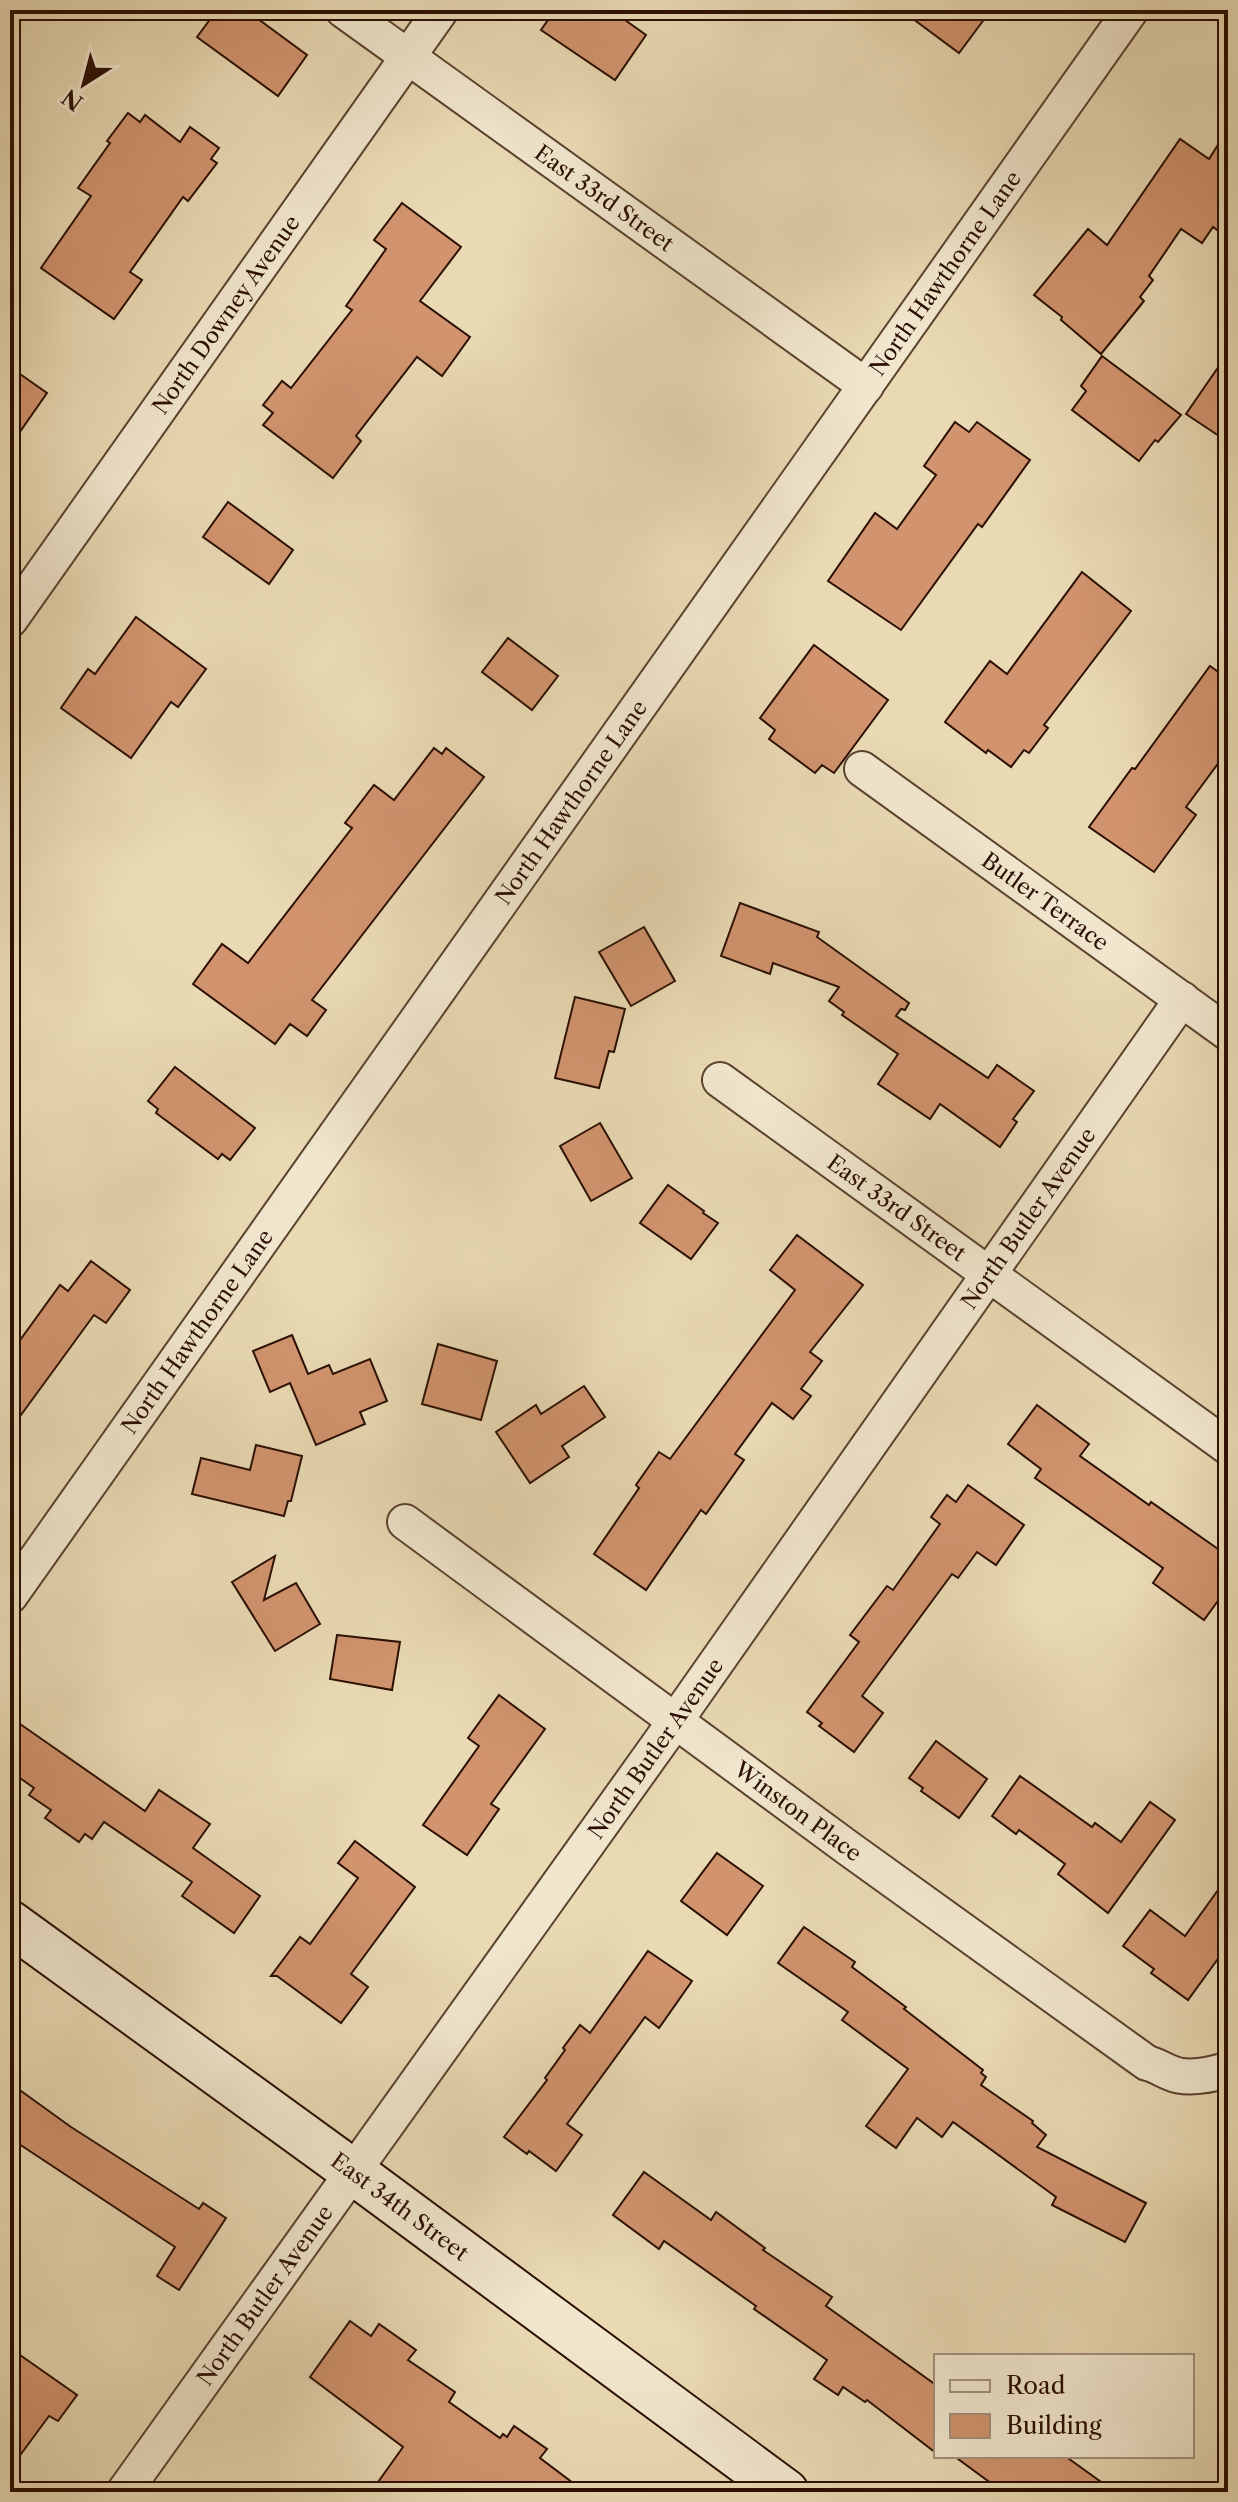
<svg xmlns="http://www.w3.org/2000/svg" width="1238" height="2502" viewBox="0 0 1238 2502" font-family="'Libre Caslon Text',serif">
  <rect width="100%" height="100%" fill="#e9dab4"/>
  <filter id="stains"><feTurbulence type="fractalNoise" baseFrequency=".0025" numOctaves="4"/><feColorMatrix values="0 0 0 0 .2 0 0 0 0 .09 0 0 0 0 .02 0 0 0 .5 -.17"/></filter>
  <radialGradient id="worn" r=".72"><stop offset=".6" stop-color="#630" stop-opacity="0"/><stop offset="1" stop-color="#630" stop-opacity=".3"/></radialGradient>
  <g fill="#d1946f" stroke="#2b0f03" stroke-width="2">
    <polygon points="217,10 246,10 307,55 278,96 197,37"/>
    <polygon points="555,10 611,10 646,35 615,80 541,30"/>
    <polygon points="901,10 991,10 959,53"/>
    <polygon points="128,113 140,122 145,115 180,142 190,127 219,148 211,159 217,163 188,201 183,197 130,272 142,280 114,319 41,268 91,196 78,188 110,143 107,141"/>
    <polygon points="1228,129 1228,238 1213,227 1202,243 1181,229 1149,276 1153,280 1140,297 1144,301 1101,354 1061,320 1062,317 1034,295 1088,229 1107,245 1180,139 1209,159"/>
    <polygon points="402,203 461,247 420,301 470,337 442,376 417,357 356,436 361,441 333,478 263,425 273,413 263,405 282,381 291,388 352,310 346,306 386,249 374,240"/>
    <polygon points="1228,353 1228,442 1186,414"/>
    <polygon points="1102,356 1181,415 1158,442 1155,440 1139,461 1072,410 1086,391 1081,386"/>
    <polygon points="10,367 47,393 10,446"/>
    <polygon points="955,422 969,432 977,422 1030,460 982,527 978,524 901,630 828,581 875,513 897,529 936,475 924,466"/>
    <polygon points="228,502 293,550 269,584 203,537"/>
    <polygon points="1082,572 1131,611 1044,725 1048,728 1029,753 1024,750 1011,767 988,750 986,753 945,722 990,661 1007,674"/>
    <polygon points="136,617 206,669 178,707 171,702 131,758 61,708 88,669 95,674"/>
    <polygon points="508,638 558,676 532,710 482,672"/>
    <polygon points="814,645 888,700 834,773 822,765 815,773 769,739 775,730 760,718"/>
    <polygon points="1210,666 1228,679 1228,750 1186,807 1196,815 1154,872 1089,827 1132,768 1135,769"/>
    <polygon points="434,748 442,754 446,748 484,777 312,1000 326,1010 307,1036 290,1024 275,1044 193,984 222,944 248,963 352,828 345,823 374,785 394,800"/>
    <polygon points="740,903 819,932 817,937 909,1003 905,1010 901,1009 896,1016 988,1078 997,1065 1034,1091 1013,1119 1017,1122 1000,1147 940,1104 930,1119 878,1084 898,1054 842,1015 844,1012 829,1001 839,987 773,963 770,974 721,956"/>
    <polygon points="644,927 675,981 631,1006 599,952"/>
    <polygon points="575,997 625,1009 614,1052 609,1051 599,1088 555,1078"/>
    <polygon points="175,1067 255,1128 230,1160 222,1154 218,1159 156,1113 158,1109 148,1101"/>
    <polygon points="600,1123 632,1178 591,1201 560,1146"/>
    <polygon points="668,1185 704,1211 703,1213 718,1223 691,1259 640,1223"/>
    <polygon points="797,1235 863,1285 810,1352 822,1361 801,1389 811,1396 793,1419 772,1403 735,1454 744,1460 706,1514 701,1510 646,1590 594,1554 639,1488 636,1485 659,1452 670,1459 795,1290 770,1270"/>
    <polygon points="91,1261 130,1290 106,1323 94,1315 10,1430 10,1354 60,1285 68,1291"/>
    <polygon points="292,1335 308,1374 329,1365 333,1374 370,1359 387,1401 360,1412 365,1424 316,1445 290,1383 270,1392 253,1351"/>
    <polygon points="438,1344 497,1361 481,1420 422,1404"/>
    <polygon points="584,1386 605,1417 562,1446 569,1457 530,1483 496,1432 536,1405 541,1414"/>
    <polygon points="1037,1405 1089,1444 1080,1456 1149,1505 1151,1502 1228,1556 1228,1587 1204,1620 1153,1583 1163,1568 1035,1478 1041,1469 1008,1444"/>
    <polygon points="256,1445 302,1456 291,1501 288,1501 284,1516 192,1494 201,1458 250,1470"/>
    <polygon points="968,1485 1024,1525 996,1565 977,1552 958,1578 952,1574 862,1696 883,1713 854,1752 819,1726 822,1723 807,1712 859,1642 850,1635 887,1586 893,1590 940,1524 931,1517 947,1495 956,1502"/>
    <polygon points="275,1556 264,1600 296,1583 320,1624 275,1651 232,1582"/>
    <polygon points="337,1635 400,1642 392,1690 330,1679"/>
    <polygon points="499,1695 545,1729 491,1804 499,1809 467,1855 423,1825 479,1746 468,1738"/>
    <polygon points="10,1717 145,1811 159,1790 210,1824 193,1848 260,1896 234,1933 182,1896 192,1882 104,1822 92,1839 85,1834 79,1842 45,1818 51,1810 29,1795 34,1788 10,1771"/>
    <polygon points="936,1741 987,1779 959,1818 921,1791 923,1788 909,1778"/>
    <polygon points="1020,1776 1092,1827 1095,1823 1121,1842 1150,1802 1175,1820 1108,1913 1058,1874 1065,1864 1019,1830 1016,1834 992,1816"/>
    <polygon points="355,1841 415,1887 351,1974 368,1987 341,2023 277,1976 271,1976 300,1937 310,1944 358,1878 338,1863"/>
    <polygon points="717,1853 763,1886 727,1935 681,1901"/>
    <polygon points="1228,1876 1228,1945 1188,2000 1151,1973 1154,1969 1123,1946 1150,1910 1185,1936"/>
    <polygon points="804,1927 855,1962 852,1967 906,2007 904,2009 983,2070 981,2073 986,2077 981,2085 1033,2121 1032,2123 1046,2135 1037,2147 1146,2203 1125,2242 1052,2205 1056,2197 953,2122 942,2137 917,2118 896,2148 866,2126 908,2069 842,2020 848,2012 778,1963"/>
    <polygon points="648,1951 692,1981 659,2028 645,2017 567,2124 582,2135 556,2171 529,2151 527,2154 504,2137 547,2080 545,2078 565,2050 563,2048 580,2025 590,2033"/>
    <polygon points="10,2083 71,2127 199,2209 203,2203 226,2218 179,2290 157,2276 175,2247 10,2138"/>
    <polygon points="644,2172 711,2220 716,2212 765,2248 763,2250 832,2297 826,2306 936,2385 936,2453 867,2400 865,2402 843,2387 838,2395 814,2379 827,2360 754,2309 756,2306 664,2241 659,2249 613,2215"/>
    <polygon points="350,2321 371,2336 379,2324 416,2350 408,2360 455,2392 449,2402 500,2438 503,2434 507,2437 514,2426 547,2449 540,2458 585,2492 371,2492 403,2447 310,2377"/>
    <polygon points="10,2348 77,2395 58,2421 49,2416 10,2469"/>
    <polygon points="954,2456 1065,2456 1115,2492 1003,2492"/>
  </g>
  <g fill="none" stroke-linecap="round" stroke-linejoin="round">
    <defs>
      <g id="street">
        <path id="s1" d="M343,10L866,386"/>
        <path id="s2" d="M10,620L441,10"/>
        <path id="s3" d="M862,769L1228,1033"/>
        <path id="s4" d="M720,1080L1228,1447"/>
        <path id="s5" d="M405,1522L848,1848L1147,2063C1156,2065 1163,2070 1171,2073C1186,2080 1213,2075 1228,2069"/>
        <path id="s6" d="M10,1596L1131,10"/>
        <path id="s7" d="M124,2492L676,1720L1182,999"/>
      </g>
      <g id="secondary">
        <path id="s8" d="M10,1923L352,2171L786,2492"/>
      </g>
    </defs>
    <use href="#street" stroke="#5a422f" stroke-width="38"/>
    <use href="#secondary" stroke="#2b0f03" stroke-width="48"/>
    <use href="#street" stroke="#f1e7ce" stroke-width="34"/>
    <use href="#secondary" stroke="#f1e7ce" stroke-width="44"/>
  </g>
  <g text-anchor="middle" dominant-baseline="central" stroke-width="6" stroke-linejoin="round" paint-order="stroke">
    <g font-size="22" fill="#2b0f03" stroke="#f1e7ce">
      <text stroke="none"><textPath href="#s1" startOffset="322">East 33rd Street</textPath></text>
      <text stroke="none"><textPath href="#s6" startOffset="1620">North Hawthorne Lane</textPath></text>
      <text stroke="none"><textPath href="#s2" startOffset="374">North Downey Avenue</textPath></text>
      <text stroke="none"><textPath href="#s6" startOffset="972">North Hawthorne Lane</textPath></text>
      <text stroke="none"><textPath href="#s3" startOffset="226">Butler Terrace</textPath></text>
      <text stroke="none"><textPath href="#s4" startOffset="218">East 33rd Street</textPath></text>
      <text stroke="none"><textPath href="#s7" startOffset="1562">North Butler Avenue</textPath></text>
      <text stroke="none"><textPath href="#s6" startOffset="324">North Hawthorne Lane</textPath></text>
      <text stroke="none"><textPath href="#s7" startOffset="914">North Butler Avenue</textPath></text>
      <text stroke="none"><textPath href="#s5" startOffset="488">Winston Place</textPath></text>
      <text stroke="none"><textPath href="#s8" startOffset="482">East 34th Street</textPath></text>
      <text stroke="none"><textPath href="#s7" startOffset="242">North Butler Avenue</textPath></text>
    </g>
  </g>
  <rect width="1238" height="2502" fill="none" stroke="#e9dab4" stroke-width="40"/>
  <rect x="12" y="12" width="1214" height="2478" fill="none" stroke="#2b0f03" stroke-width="4"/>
  <rect x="20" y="20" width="1198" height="2462" fill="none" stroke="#2b0f03" stroke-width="2"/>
  <rect x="934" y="2354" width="260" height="104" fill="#f1e7ce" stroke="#a2917d" stroke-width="2"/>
  <rect x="950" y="2380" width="40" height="12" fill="#f1e7ce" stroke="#a2917d" stroke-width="2"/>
  <text x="1006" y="2394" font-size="24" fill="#2b0f03">Road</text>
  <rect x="950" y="2414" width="40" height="24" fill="#d1946f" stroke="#a2917d" stroke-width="2"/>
  <text x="1006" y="2434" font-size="24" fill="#2b0f03">Building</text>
  <g transform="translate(84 84) rotate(216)" stroke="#f1e7ce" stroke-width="6" paint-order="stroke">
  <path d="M0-6L14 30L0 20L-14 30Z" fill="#2b0f03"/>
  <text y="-12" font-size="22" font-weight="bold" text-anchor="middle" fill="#2b0f03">N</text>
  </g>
  <rect width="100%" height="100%" filter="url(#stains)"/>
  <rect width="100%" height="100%" fill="url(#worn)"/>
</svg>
